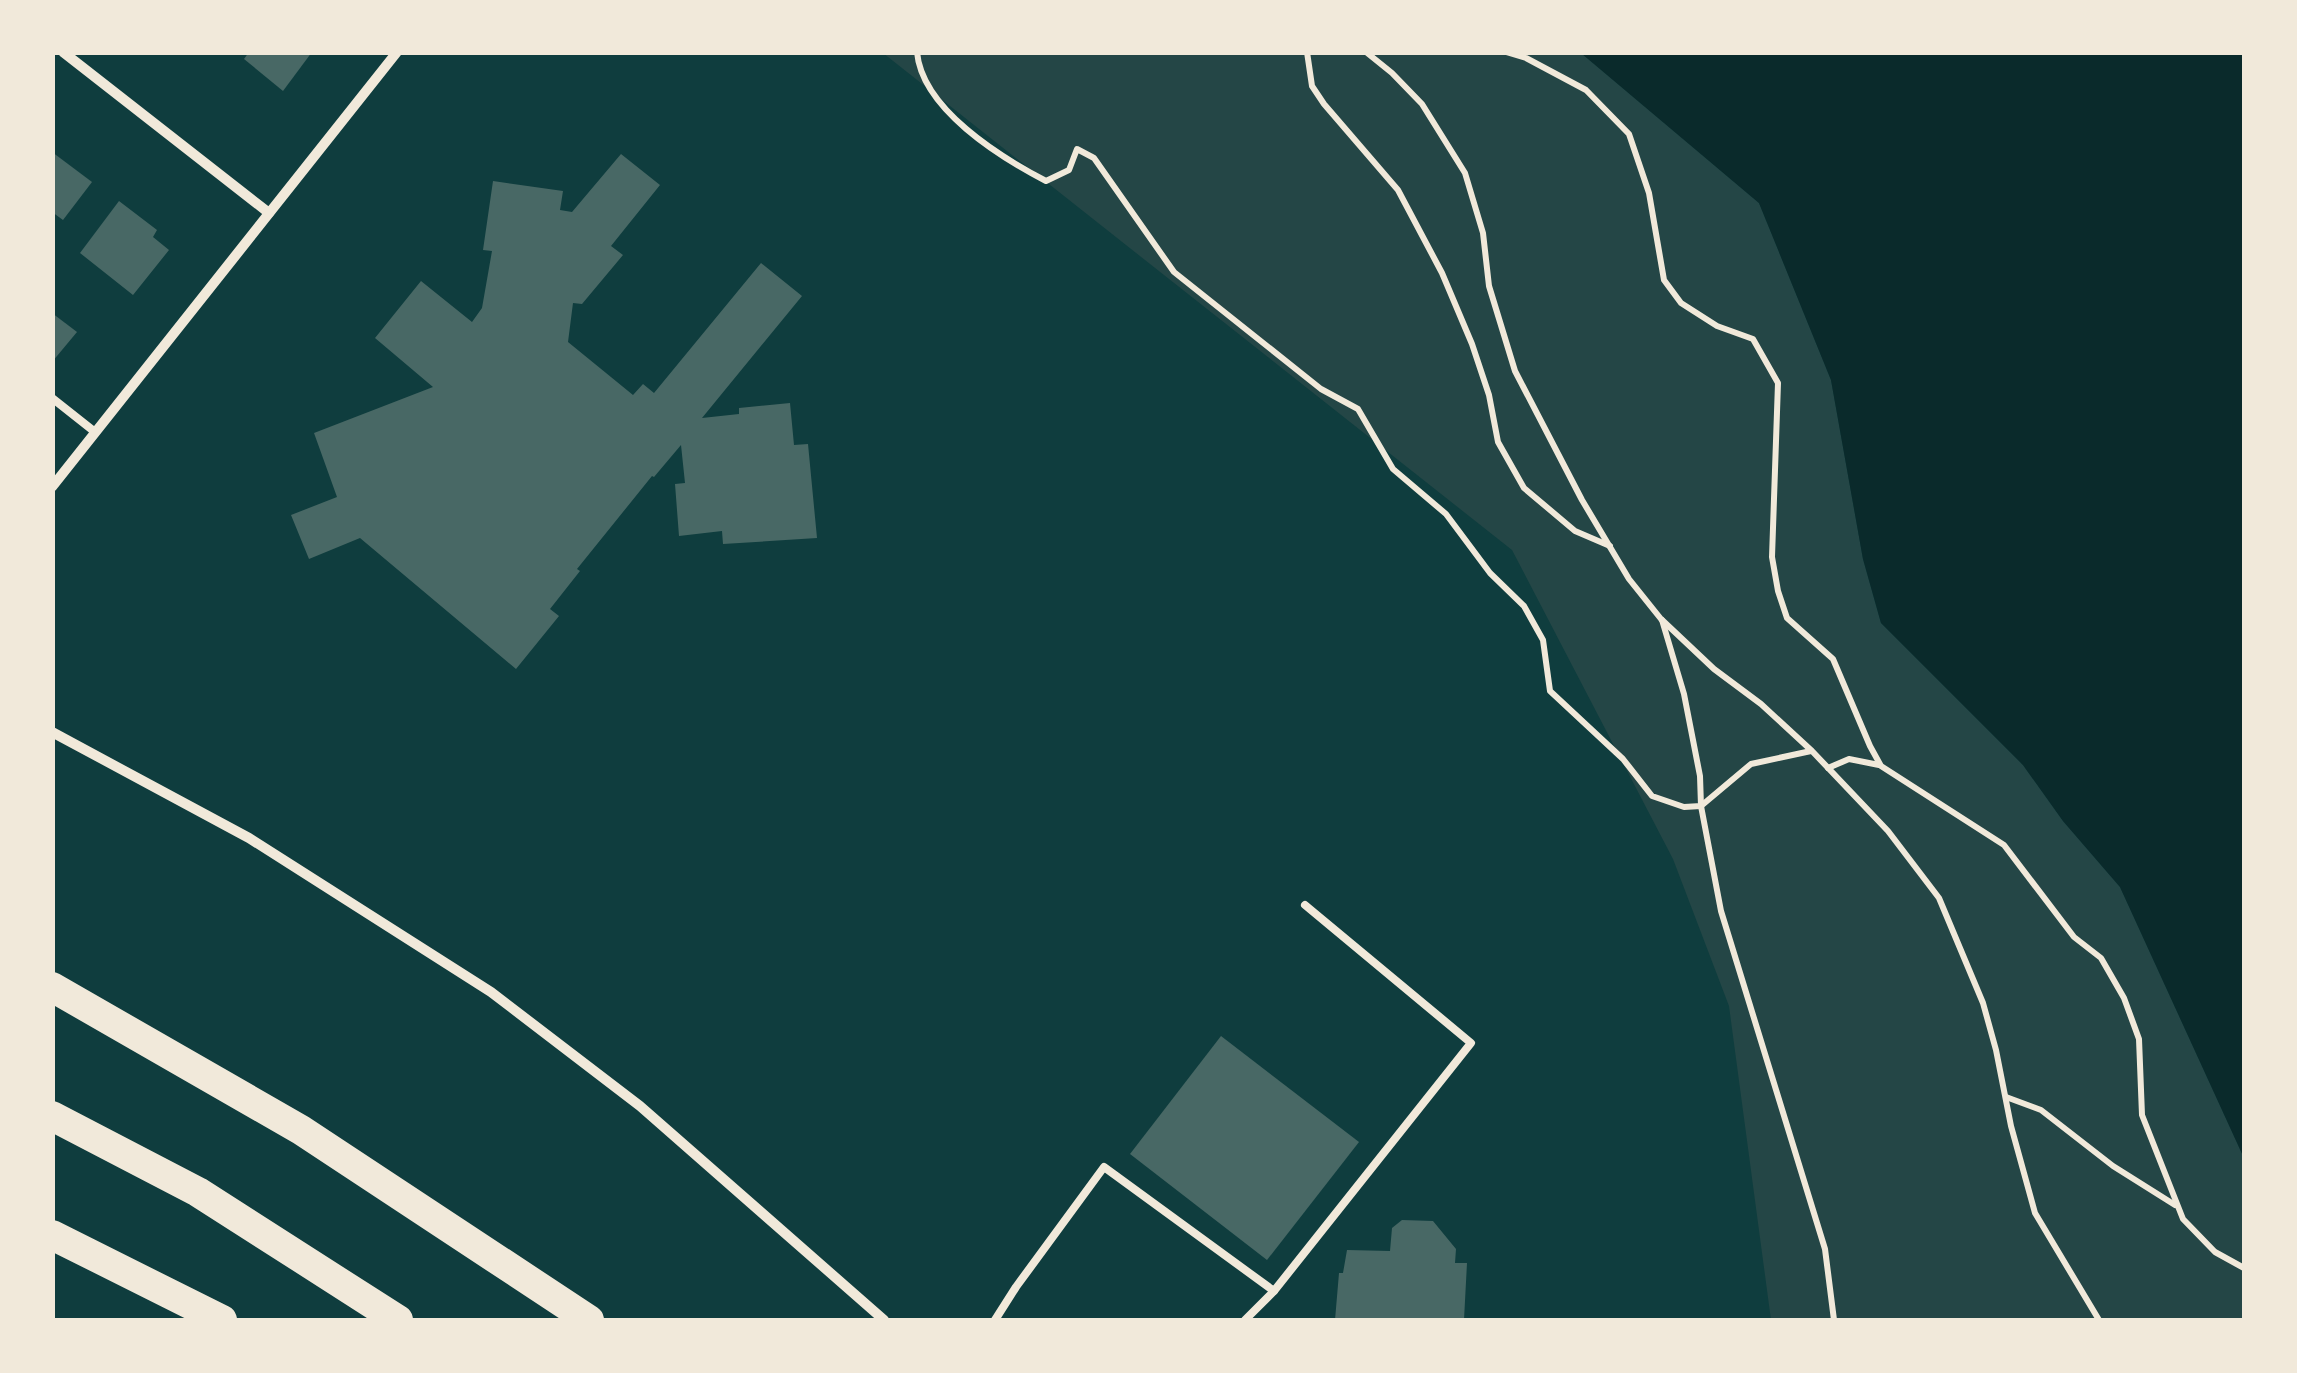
<svg xmlns="http://www.w3.org/2000/svg" width="2297" height="1373" viewBox="0 0 2297 1373" font-family="Ubuntu,sans-serif">
  <rect width="100%" height="100%" fill="#0f3d3e"/>
  <polygon fill="#244646" points="883,53 1581,53 1759,203 1831,380 1863,559 1881,623 2023,765 2063,821 2120,887 2244,1158 2244,1320 1771,1320 1729,1006 1673,859 1512,550"/>
  <polygon fill="#0a2a2b" points="1581,53 2244,53 2244,1158 2120,887 2063,821 2023,765 1881,623 1863,559 1831,380 1759,203"/>
  <g fill="#486865">
    <polygon points="249,52 312,52 283,91 244,59"/>
    <polygon points="52,152 92,182 63,220 52,212"/>
    <polygon points="621,154 660,185 611,246 623,255 582,304 573,303 568,342 633,395 643,384 654,393 761,263 802,296 702,418 739,414 739,408 790,403 794,445 808,444 817,538 723,544 722,531 679,536 675,484 685,483 681,445 654,477 652,476 577,569 580,571 550,609 559,616 516,669 360,538 309,559 291,515 337,497 314,433 433,387 375,338 421,281 472,322 482,308 492,251 483,250 493,181 563,191 560,210 572,212"/>
    <polygon points="119,201 157,230 153,237 169,250 133,295 80,253"/>
    <polygon points="52,313 77,332 52,362"/>
    <polygon points="1221,1036 1359,1142 1267,1260 1130,1154"/>
    <polygon points="1402,1220 1433,1221 1456,1249 1455,1263 1467,1263 1464,1320 1335,1320 1339,1273 1343,1273 1347,1250 1390,1251 1392,1228"/>
  </g>
  <g fill="none" stroke-linecap="round" stroke-linejoin="round">
    <g stroke="#f1e9da" stroke-width="6">
      <path d="M917,52C922,109 1000,157 1046,181L1069,170L1077,149L1094,158L1174,272L1321,389L1358,409L1393,469L1446,514L1490,573L1524,606L1543,640L1550,691L1623,759L1652,796L1684,807L1701,806L1751,764L1811,751"/>
      <polyline points="1307,52 1312,86 1324,104 1398,190 1442,273 1472,344 1489,395 1498,442 1524,488 1575,531 1610,546"/>
      <polyline points="1366,52 1392,73 1422,104 1465,173 1483,233 1489,286 1515,371 1582,500 1629,579 1661,619 1714,669 1761,704 1812,751 1888,831 1939,898 1983,1003 1996,1050 2011,1126 2035,1213 2099,1320"/>
      <polyline points="1506,52 1526,58 1586,90 1629,134 1649,193 1664,280 1681,303 1717,326 1753,339 1778,383 1772,557 1778,591 1787,618 1833,659 1870,746 1881,766 2004,845 2074,937 2101,958 2124,998 2139,1039 2142,1115 2183,1219 2215,1252 2244,1268"/>
      <polyline points="1662,620 1684,694 1700,776 1701,806 1721,911 1825,1249 1834,1320"/>
      <polyline points="1828,768 1849,759 1879,765"/>
      <polyline points="2006,1097 2041,1110 2113,1166 2175,1205"/>
    </g>
    <g stroke="#f1e9da" stroke-width="8">
      <polyline points="52,398 95,432"/>
      <polyline points="995,1320 1016,1287 1104,1167 1274,1291"/>
      <polyline points="1245,1320 1274,1291 1471,1043 1305,905"/>
    </g>
    <g stroke="#f1e9da" stroke-width="10">
      <polyline points="63,52 269,213"/>
      <polyline points="52,487 397,52"/>
      <polyline points="52,732 249,838 491,992 640,1106 884,1320"/>
    </g>
    <g stroke="#f1e9da" stroke-width="30">
      <polyline points="52,987 301,1130 589,1320"/>
      <polyline points="52,1116 198,1192 398,1320"/>
      <polyline points="52,1235 222,1320"/>
    </g>
  </g>
  <rect width="2297" height="1373" fill="none" stroke="#f1e9da" stroke-width="110"/>
</svg>
